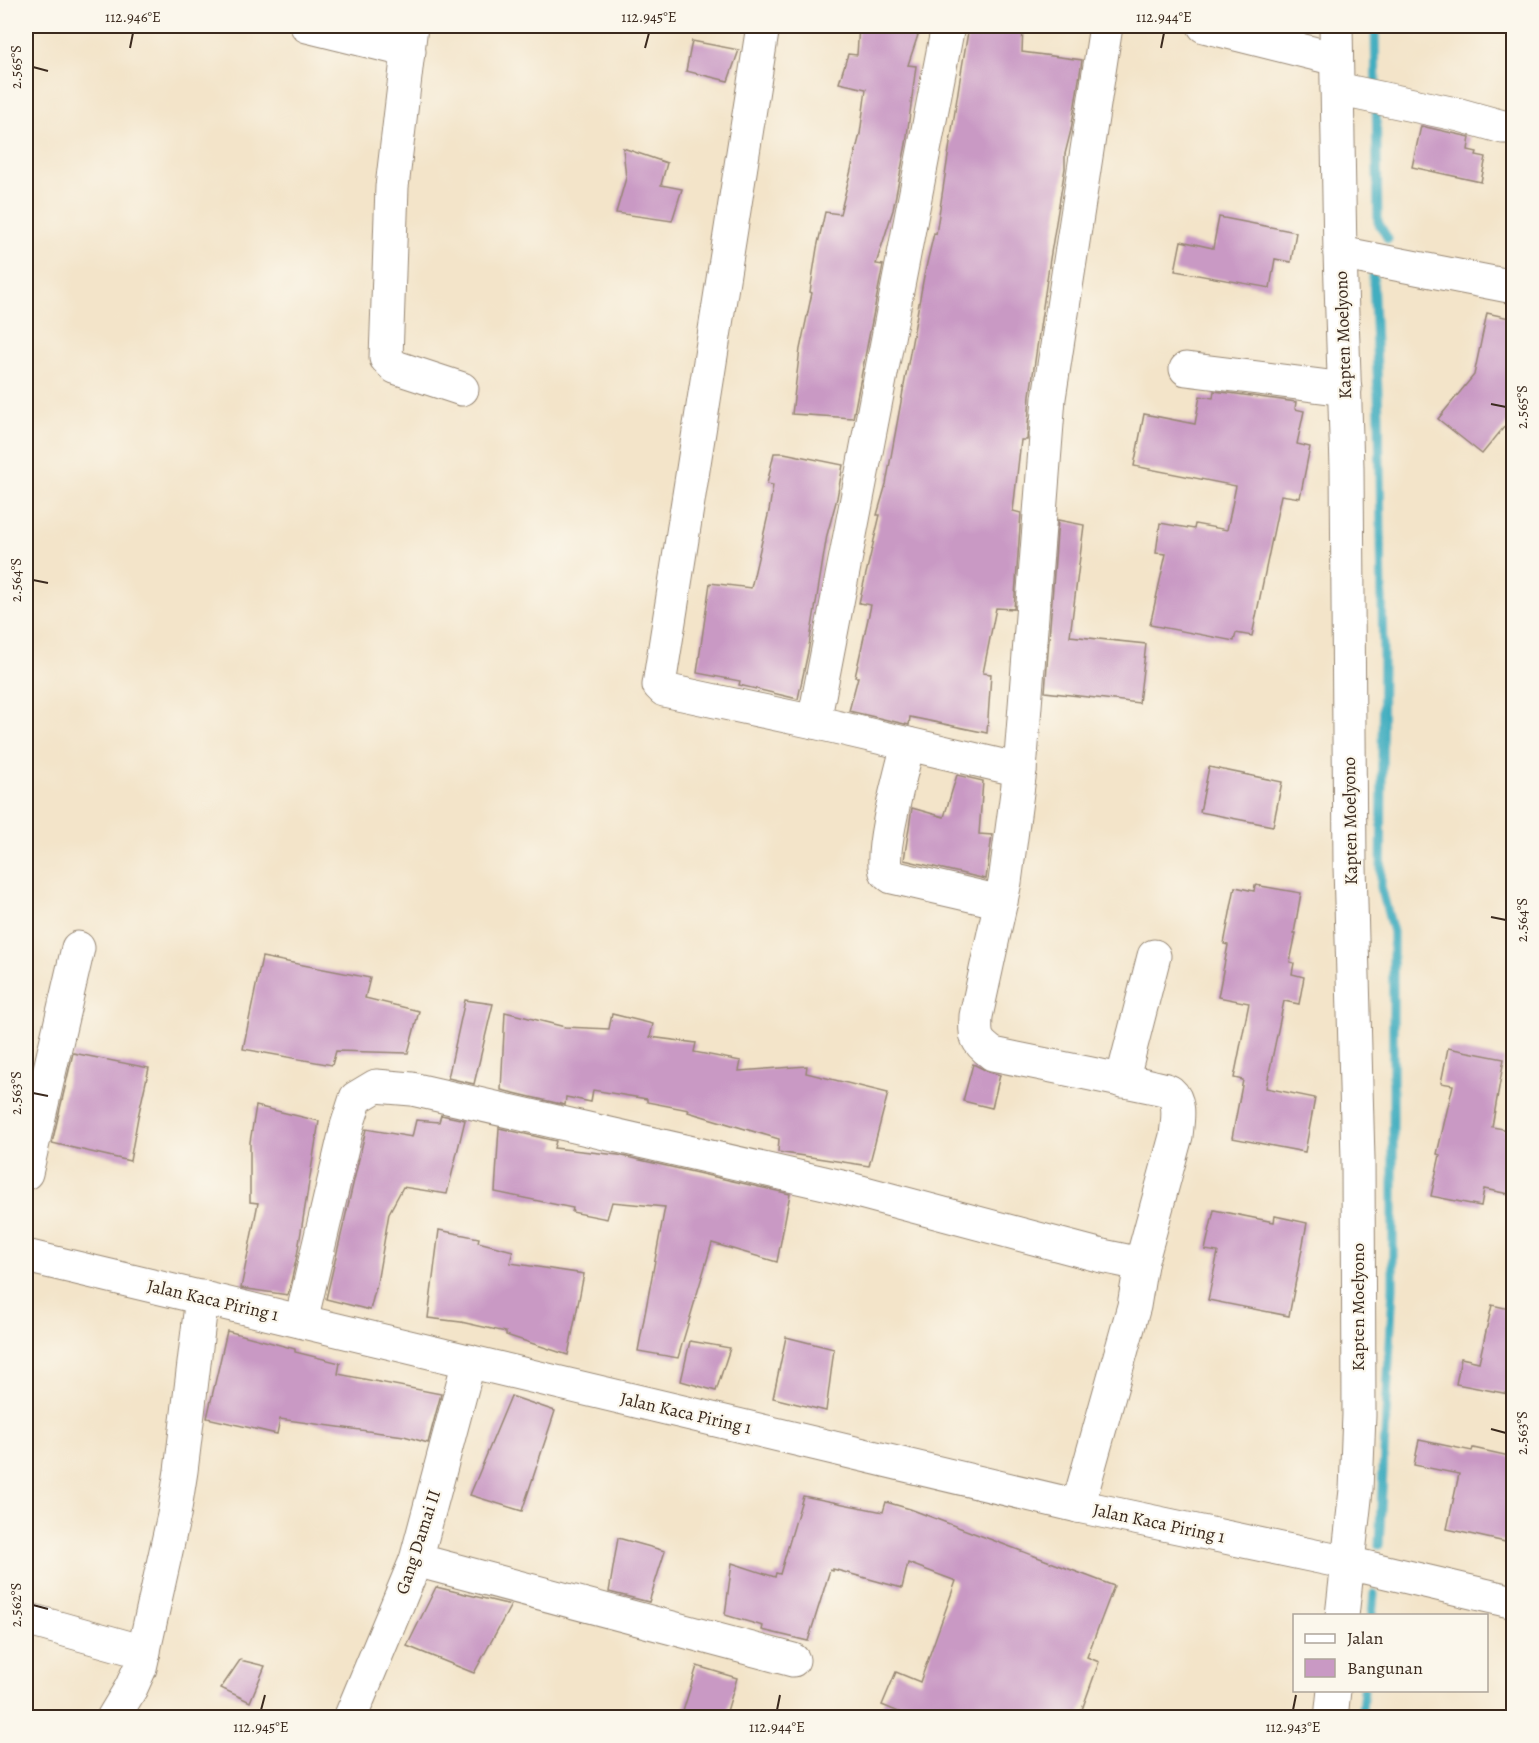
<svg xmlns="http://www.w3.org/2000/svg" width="1539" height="1743" viewBox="0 0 1539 1743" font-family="Alegreya,serif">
  <rect width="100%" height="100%" fill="#fbf7ec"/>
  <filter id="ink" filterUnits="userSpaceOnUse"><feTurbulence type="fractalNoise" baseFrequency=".0167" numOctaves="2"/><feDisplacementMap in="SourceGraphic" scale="12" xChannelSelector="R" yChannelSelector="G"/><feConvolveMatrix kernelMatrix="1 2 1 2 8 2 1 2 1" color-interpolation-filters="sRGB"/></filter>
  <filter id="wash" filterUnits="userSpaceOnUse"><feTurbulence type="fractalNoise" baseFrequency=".008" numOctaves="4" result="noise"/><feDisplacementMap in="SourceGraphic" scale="24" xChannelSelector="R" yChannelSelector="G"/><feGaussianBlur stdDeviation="1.35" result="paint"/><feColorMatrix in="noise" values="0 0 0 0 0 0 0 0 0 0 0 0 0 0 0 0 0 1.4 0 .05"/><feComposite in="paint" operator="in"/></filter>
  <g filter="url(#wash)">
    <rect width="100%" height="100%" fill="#f3e4c9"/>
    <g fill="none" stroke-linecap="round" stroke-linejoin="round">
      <g stroke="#42aec0" stroke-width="9">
        <polyline points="1375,26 1378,222 1388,239"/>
        <polyline points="1373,276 1379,416 1383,656 1381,887 1393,932 1393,1287 1379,1545"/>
        <polyline points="1372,1616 1374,1594"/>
        <polyline points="1361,1718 1364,1690"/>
      </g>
    </g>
    <g id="blocks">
      <g fill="#c999c4">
        <polygon points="859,26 921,26 908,65 916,66 906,144 893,210 876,264 883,265 853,418 792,414 800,349 812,293 810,292 817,248 825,212 840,214 860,134 866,89 839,83 848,54 857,55"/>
        <polygon points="969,26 1023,26 1022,52 1082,60 1071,130 1065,154 1065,168 1050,259 1030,395 1027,440 1021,440 1013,511 1021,513 1014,609 996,608 983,673 991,674 987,733 910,717 909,725 849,711 858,677 855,677 871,605 859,603 880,515 877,515 886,484 924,276 934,233 936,234 959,85"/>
        <polygon points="692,41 739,50 728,81 686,71"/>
        <polygon points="1421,126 1470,137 1468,150 1477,152 1476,155 1486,157 1481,182 1412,167"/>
        <polygon points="623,148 667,163 661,185 682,189 672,221 616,213 626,178"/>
        <polygon points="1219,217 1296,232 1291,262 1275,259 1270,288 1175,271 1181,241 1213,248"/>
        <polygon points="1487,313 1514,319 1514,415 1482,454 1438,419 1474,375"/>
        <polygon points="1214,391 1296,402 1295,409 1304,411 1297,444 1310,447 1300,498 1281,495 1252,636 1236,633 1234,641 1150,625 1166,554 1156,553 1160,523 1194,529 1195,524 1227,530 1236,486 1134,466 1144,414 1195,424 1200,396 1213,398"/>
        <polygon points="774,453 784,453 843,465 837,498 827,535 808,652 798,699 739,685 740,681 697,673 710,583 751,588 769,511 773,485 767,484"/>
        <polygon points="1058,520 1084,525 1070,636 1146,644 1139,703 1045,692"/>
        <polygon points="1209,767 1282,782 1273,826 1200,812"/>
        <polygon points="957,775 983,781 979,834 992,835 986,879 904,860 912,808 944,817"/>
        <polygon points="1255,885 1301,893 1294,933 1296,933 1290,962 1294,963 1292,974 1304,977 1299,1004 1284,1001 1266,1088 1315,1098 1305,1152 1232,1138 1243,1080 1234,1078 1249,1003 1218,997 1228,945 1224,944 1235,887 1254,891"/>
        <polygon points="262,957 370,978 365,998 419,1011 408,1053 336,1051 332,1065 243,1049"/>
        <polygon points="465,1000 493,1004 474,1084 448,1078"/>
        <polygon points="505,1012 565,1027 609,1029 612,1014 653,1024 650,1037 696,1043 694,1052 741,1061 739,1071 807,1066 806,1073 888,1093 869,1166 778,1152 779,1139 688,1112 689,1110 647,1102 647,1099 593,1090 591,1102 566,1097 565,1105 501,1090"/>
        <polygon points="1448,1048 1504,1059 1492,1127 1514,1131 1514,1195 1484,1189 1481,1206 1431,1196 1440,1155 1437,1154 1453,1085 1441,1083"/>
        <polygon points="73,1053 149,1068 138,1117 130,1161 52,1143"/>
        <polygon points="973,1064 989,1072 1000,1075 992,1108 963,1101"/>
        <polygon points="256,1106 319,1121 297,1256 288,1295 241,1288 258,1203 250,1202 250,1142"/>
        <polygon points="441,1115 465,1120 447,1194 403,1187 389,1213 377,1283 370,1310 326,1299 366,1129 412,1137 416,1120 439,1122"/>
        <polygon points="499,1128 556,1141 554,1148 618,1155 790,1194 777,1262 712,1243 678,1358 638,1351 665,1207 612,1202 607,1219 572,1212 573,1208 495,1192"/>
        <polygon points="1214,1210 1274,1222 1275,1216 1307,1223 1289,1316 1208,1300 1218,1252 1205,1250"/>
        <polygon points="439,1230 479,1238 478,1242 513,1251 510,1263 584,1274 568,1355 506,1335 506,1332 461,1322 428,1318"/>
        <polygon points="1492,1305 1514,1310 1514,1395 1456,1384 1461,1358 1479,1362"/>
        <polygon points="227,1331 295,1349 295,1352 340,1363 338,1374 441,1394 428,1443 404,1436 280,1419 277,1434 207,1418"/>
        <polygon points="786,1337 834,1349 826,1411 773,1398"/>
        <polygon points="690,1341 730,1348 716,1391 681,1381"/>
        <polygon points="511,1396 555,1411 522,1511 470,1495"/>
        <polygon points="1419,1440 1472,1451 1473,1448 1514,1457 1514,1530 1510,1543 1447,1529 1459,1474 1414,1465"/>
        <polygon points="803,1496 883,1512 886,1502 910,1509 1114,1586 1087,1657 1099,1662 1079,1718 913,1718 882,1705 896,1672 920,1682 956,1581 908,1563 902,1588 833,1569 833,1571 830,1570 808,1641 762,1630 763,1626 725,1615 732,1563 775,1577 776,1573 780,1574"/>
        <polygon points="618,1538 665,1551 649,1602 609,1592"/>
        <polygon points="436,1587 511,1605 474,1673 407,1646"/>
        <polygon points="240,1660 265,1666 250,1702 221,1688"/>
        <polygon points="697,1666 737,1678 725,1718 681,1718"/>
      </g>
    </g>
  </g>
  <g filter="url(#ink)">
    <use href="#blocks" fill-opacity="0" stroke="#978774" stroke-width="1.5"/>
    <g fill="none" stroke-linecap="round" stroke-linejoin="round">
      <defs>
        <g id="minor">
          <polyline points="307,26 409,51"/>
          <polyline points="411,26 392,187 386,358 395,367 462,389"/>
          <polyline points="763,26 659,685 664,690 814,722 1020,770"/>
          <path d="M1106,26L1049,398L1020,770L1005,882L976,1016C975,1037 975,1041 993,1054L1150,1086C1156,1088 1165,1088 1170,1092C1182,1102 1177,1123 1176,1136L1141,1264"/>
          <polyline points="1204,26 1336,59"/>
          <polyline points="1336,26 1340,253 1347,467 1350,866 1358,1159 1359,1415 1356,1490 1342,1616"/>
          <polyline points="1337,89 1460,115 1503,127 1514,127"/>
          <polyline points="1340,253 1514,287"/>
          <polyline points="1186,369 1345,389"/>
          <polyline points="814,722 948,26"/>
          <path d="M908,744C902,770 879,850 886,872L892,877L1001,902"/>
          <polyline points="1122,1081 1154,956"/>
          <polyline points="26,1173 78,948"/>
          <polyline points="26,1256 1078,1506 1348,1563 1514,1602"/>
          <polyline points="301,1321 347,1126 356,1098 376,1086 412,1089 842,1187 1102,1256 1141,1264 1134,1306 1078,1506"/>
          <polyline points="416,1560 793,1660"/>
          <polyline points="26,1619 144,1652"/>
          <polyline points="113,1718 131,1688 140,1668 174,1515 181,1471 202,1297"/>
          <polyline points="350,1718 416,1560 469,1361"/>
          <polyline points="1331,1718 1334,1690"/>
        </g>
      </defs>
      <use href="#minor" stroke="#978774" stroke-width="35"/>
      <use href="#minor" stroke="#fff" stroke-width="33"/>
    </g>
  </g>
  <path fill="none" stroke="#3b2a1e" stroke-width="2" d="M130,48L133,33M645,48L649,33M1161,48L1164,33M33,67L48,71M1491,404L1506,407M33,580L48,583M1491,917L1506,920M33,1093L48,1096M1491,1429L1506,1433M33,1605L48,1609M261,1710L265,1695M777,1710L780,1695M1293,1710L1296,1695"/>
  <g text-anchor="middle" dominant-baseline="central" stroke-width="4.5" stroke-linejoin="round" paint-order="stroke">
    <g font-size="18" fill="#3b2a1e" stroke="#fbf7ec">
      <text transform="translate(1343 335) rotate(-92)">Kapten Moelyono</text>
      <text transform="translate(1350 821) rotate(-91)">Kapten Moelyono</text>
      <text transform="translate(213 1300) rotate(13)">Jalan Kaca Piring 1</text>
      <text transform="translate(1358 1307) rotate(-90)">Kapten Moelyono</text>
      <text transform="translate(686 1413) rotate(13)">Jalan Kaca Piring 1</text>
      <text transform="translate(1159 1523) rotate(12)">Jalan Kaca Piring 1</text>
      <text transform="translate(418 1542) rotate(-72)">Gang Damai II</text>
    </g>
  </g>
  <rect width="1539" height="1743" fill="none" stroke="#fbf7ec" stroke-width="66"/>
  <rect x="1293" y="1614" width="195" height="78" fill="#fbf7ec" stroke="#aea59a" stroke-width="1.5"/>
  <rect x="1305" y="1634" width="30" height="9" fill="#ffffff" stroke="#aea59a" stroke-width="1.5"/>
  <text x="1347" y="1644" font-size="18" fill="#3b2a1e">Jalan</text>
  <rect x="1305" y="1659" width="30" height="18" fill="#c999c4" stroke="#aea59a" stroke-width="1.5"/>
  <text x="1347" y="1674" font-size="18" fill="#3b2a1e">Bangunan</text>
  <rect x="33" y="33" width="1473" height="1677" fill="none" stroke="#3b2a1e" stroke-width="2"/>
  <g font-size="15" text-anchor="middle" fill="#3b2a1e">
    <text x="133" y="22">112.946°E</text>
    <text x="649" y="22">112.945°E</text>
    <text x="1164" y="22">112.944°E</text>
    <text transform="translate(16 67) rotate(-90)" y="5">2.565°S</text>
    <text transform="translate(1522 407) rotate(-90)" y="5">2.565°S</text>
    <text transform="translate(16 580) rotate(-90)" y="5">2.564°S</text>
    <text transform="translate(1522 920) rotate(-90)" y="5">2.564°S</text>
    <text transform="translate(16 1093) rotate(-90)" y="5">2.563°S</text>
    <text transform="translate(1522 1433) rotate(-90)" y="5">2.563°S</text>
    <text transform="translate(16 1605) rotate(-90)" y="5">2.562°S</text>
    <text x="261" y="1732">112.945°E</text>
    <text x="777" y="1732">112.944°E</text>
    <text x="1293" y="1732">112.943°E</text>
  </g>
</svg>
